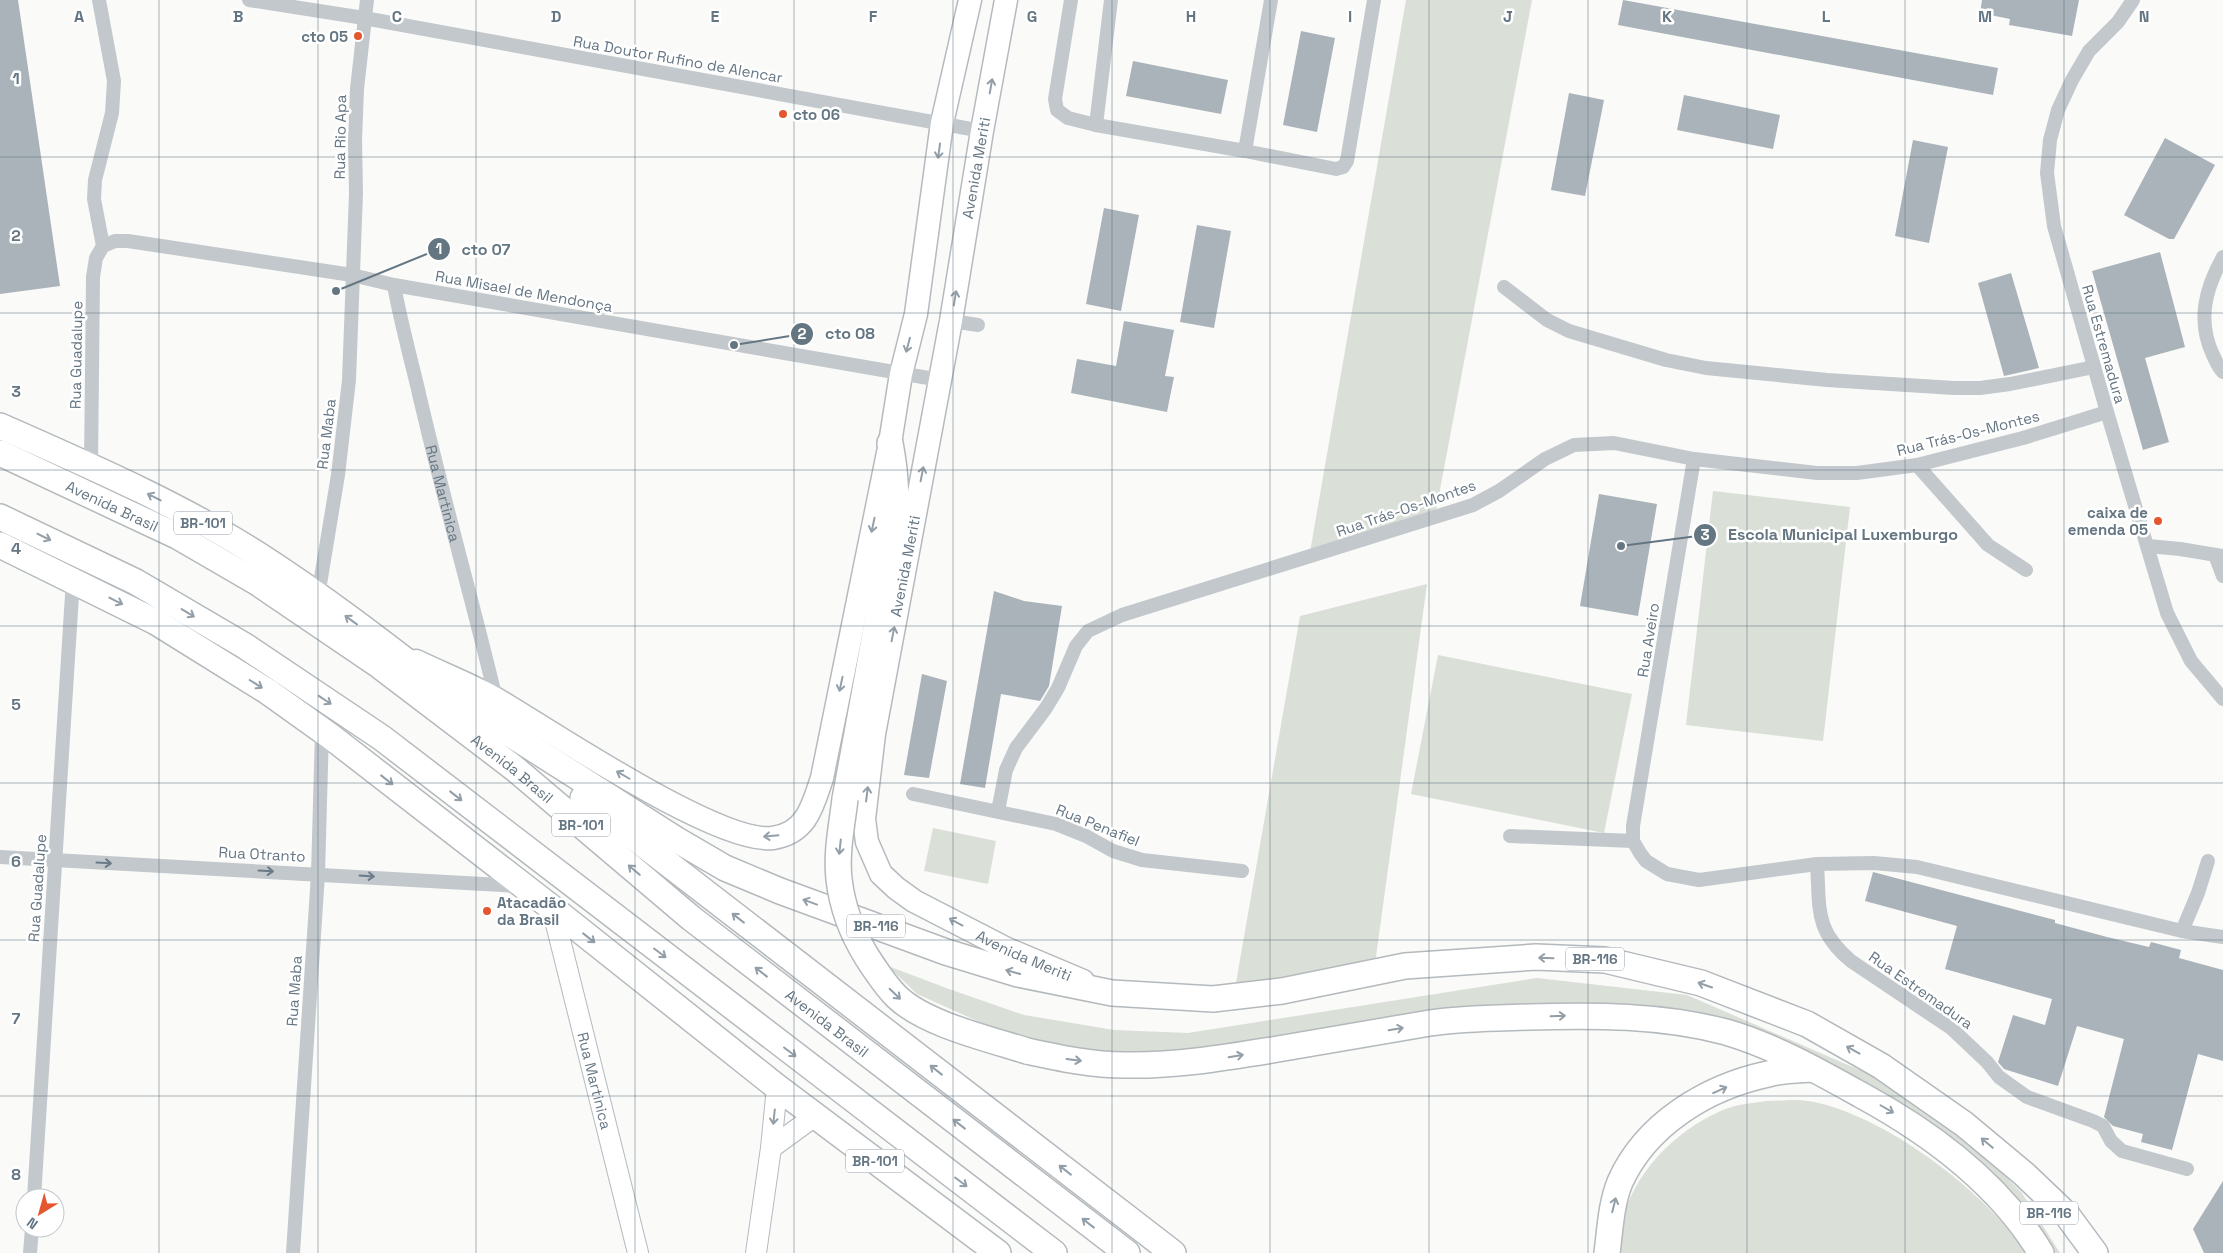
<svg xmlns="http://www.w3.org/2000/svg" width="2223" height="1253" viewBox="0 0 2223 1253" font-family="'Space Grotesk',sans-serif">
  <rect width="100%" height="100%" fill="#fafaf8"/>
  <g fill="#dadfd7">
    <polygon points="1406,0 1532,0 1436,511 1310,552"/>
    <polygon points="1713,491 1850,507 1823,741 1686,725"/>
    <polygon points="1427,584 1375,964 1234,994 1300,616"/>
    <polygon points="1438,655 1632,694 1604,833 1411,794"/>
    <polygon points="933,828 996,841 988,884 924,871"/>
    <polygon points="888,966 949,989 1024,1015 1114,1030 1188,1033 1537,978 1687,995 1871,1075 1946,1126 1986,1157 2022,1193 2060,1253 2049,1253 2016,1204 1766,1041 1612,1011 1154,1062 1031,1045 917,994"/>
    <path d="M1766,1101C1780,1101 1795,1099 1808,1101C1880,1112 1988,1192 2025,1253H1620C1621,1241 1621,1226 1624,1215C1638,1166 1683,1125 1728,1108C1740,1104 1754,1103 1766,1101Z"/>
  </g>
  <g fill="#aab3b9">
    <polygon points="0,0 18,0 60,286 0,294"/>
    <polygon points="1623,0 1998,68 1993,95 1618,25"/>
    <polygon points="1982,0 2079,0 2072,36 2009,25 2010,19 1980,13"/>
    <polygon points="1301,31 1335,38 1317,132 1283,125"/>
    <polygon points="1133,61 1228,80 1221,114 1126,96"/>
    <polygon points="1569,93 1604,100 1585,196 1551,190"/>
    <polygon points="1684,95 1780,115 1773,149 1677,130"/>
    <polygon points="2165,138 2215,165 2174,239 2169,239 2124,215"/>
    <polygon points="1913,140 1948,147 1929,243 1895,236"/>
    <polygon points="1104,208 1139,215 1121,311 1086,304"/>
    <polygon points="1197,225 1231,231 1214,328 1180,322"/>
    <polygon points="2160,252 2185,347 2145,358 2169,442 2143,450 2092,271"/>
    <polygon points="2011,273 2039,368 2004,376 1978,283"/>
    <polygon points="1124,321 1174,330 1165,376 1174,377 1167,412 1071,393 1077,359 1116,366"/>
    <polygon points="1599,494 1657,504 1638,616 1580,606"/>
    <polygon points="994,591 1024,601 1062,606 1049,686 1040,701 1001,694 985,788 960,784"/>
    <polygon points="922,674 947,681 929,778 904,775"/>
    <polygon points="1873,872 2055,920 2055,923 2107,937 2149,947 2151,942 2181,950 2179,958 2223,970 2223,1061 2198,1054 2172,1150 2141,1142 2143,1134 2113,1126 2104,1117 2124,1039 2077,1026 2058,1086 2004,1069 1998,1062 2013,1015 2045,1025 2052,999 1945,969 1957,926 1865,901"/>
    <polygon points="2223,1181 2223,1253 2204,1253 2193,1229"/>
  </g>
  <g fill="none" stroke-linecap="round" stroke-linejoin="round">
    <defs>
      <g id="secondary">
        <path id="s2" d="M552,908L638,1253"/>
        <polyline points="771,1148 815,1116"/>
        <polyline points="756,1253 771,1148 777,1087"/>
      </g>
      <g id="primary">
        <path id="s3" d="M1006,0L982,131L951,321L874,734L864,819L867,842L881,874L896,888L914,901L1007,949L1083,981"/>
        <path d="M416,661C443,674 472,685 498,700C551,731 719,845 773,838C807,833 813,805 822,778L890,443L901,374L916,314L942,123L970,0"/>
      </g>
      <g id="highway">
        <path d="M0,426C88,465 179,504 260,556C333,603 402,658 471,711"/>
        <path id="s4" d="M0,453L177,536L258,583L380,666L514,768L691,918L1127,1253"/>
        <polyline points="0,517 136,582 245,646 382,738 1054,1253"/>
        <polyline points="0,545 156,622 267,691 330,736 552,908 777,1087 998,1253"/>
        <polyline points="458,701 677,840 725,868 780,891 946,952 1018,974 1112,993 1213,999 1282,991 1405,966 1536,957 1605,960 1701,983 1807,1024 1881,1066 1964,1124 2024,1174 2067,1215 2095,1253"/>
        <polyline points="583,798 1173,1253"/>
        <path d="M845,799L894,531C897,499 896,475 890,443"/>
        <path d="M1027,1051C1059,1058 1091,1065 1125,1065C1175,1066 1223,1058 1272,1050C1325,1041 1377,1032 1430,1023C1462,1018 1496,1018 1529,1017C1594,1015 1662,1015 1726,1032C1774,1046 1818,1071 1861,1095C1931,1133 1999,1183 2041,1253"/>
        <path d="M1607,1253C1610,1230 1611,1204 1620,1182C1646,1124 1707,1087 1768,1074C1782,1070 1798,1070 1813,1069"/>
      </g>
    </defs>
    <use href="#secondary" stroke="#b3babf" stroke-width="22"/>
    <use href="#primary" stroke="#b5babe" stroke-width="25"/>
    <use href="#highway" stroke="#b4b9bd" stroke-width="28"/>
    <g stroke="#c3c8cc" stroke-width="14">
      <polyline points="99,0 114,81 112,113 95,180 94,199 103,246"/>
      <polyline points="249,0 364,18 982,131"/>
      <polyline points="1071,0 1055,99 1057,110 1068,118 1096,125"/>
      <polyline points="1111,0 1096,125 1245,151 1271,0"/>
      <polyline points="2133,0 2118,22 2089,51 2072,80 2058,110 2050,140 2047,173 2054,226 2107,412 2167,613 2191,661 2223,699"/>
      <polyline points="1245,151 1336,169 1343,167 1347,161 1374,0"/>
      <polyline points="103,246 115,241 128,241 352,275 394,285 940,380"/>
      <path d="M2223,257C2205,289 2197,321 2213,355C2216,361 2218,367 2223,372"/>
      <path id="s1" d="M394,285C400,319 409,352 417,385C441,491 471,594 496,699"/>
      <polyline points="1504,287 1547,320 1569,331 1666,360 1706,368 1827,380 1954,388 1980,388 2010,384 2094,367"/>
      <polyline points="951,321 978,325"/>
      <polyline points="1694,459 1633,826 1633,841 1640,853 1646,861 1667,874 1699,880 1817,864"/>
      <polyline points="1917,465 1988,545 2026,570"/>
      <polyline points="91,467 93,277 96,258 103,246"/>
      <polyline points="2148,546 2180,549 2223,556"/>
      <polyline points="2215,555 2223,576"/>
      <polyline points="318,596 338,475 349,380 356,193 355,141 357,89 367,0"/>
      <polyline points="913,794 1056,824 1086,836 1113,851 1142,860 1242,871"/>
      <polyline points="998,811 1006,770 1016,748 1046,708 1058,688 1076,646 1088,631 1122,615 1473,505 1499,491 1545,459 1574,445 1614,443 1694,459 1817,473 1857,473 1917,465 2023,438 2107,412"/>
      <polyline points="1510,836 1633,841"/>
      <polyline points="0,857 520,886"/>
      <polyline points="2182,931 2198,893 2208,861"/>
      <path d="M2187,1169L2122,1151L2111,1141L2103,1126L2093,1121L2027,1097L1999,1077L1987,1062L1951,1028L1851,961C1814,930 1820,909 1817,864L1874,863L1917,867L2182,931L2223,937"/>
      <polyline points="34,1198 73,579"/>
      <polyline points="30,1253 32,1228"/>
      <polyline points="293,1253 318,874 322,731"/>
    </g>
    <use href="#secondary" stroke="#fff" stroke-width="20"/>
    <use href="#primary" stroke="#fff" stroke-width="22"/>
    <use href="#highway" stroke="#fff" stroke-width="25"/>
    <defs>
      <path id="highway-bridge" d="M845,799C842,825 836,852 839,879C842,906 852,933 867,957C876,971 885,985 897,997C925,1024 989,1039 1027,1051"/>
    </defs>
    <use href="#highway-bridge" stroke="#b4b9bd" stroke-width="28" stroke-linecap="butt"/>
    <use href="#highway-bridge" stroke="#fff" stroke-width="25"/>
  </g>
  <defs><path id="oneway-shaft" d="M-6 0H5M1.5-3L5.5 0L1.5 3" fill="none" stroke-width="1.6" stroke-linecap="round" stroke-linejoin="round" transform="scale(1.25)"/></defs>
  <g stroke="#939fa8">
    <use href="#oneway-shaft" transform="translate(991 86) rotate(-80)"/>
    <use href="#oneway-shaft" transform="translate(939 151) rotate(98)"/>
    <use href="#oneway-shaft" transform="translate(955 298) rotate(-81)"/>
    <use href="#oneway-shaft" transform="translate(908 345) rotate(105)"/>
    <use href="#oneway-shaft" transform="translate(922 474) rotate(-79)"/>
    <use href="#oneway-shaft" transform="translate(154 497) rotate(-153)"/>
    <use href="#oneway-shaft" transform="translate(873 525) rotate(102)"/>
    <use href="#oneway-shaft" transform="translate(44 537) rotate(26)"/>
    <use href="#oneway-shaft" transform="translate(116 601) rotate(27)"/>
    <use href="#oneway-shaft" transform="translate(188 613) rotate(31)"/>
    <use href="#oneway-shaft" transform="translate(351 620) rotate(-144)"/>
    <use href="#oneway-shaft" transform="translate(893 634) rotate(-79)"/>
    <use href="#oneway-shaft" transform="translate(256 684) rotate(32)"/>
    <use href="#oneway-shaft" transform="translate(841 684) rotate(102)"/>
    <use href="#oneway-shaft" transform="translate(325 700) rotate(34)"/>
    <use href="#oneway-shaft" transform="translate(623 775) rotate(-150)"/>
    <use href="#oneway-shaft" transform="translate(387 780) rotate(38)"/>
    <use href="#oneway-shaft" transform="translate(867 794) rotate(-83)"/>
    <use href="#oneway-shaft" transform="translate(456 796) rotate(38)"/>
    <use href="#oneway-shaft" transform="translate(771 836) rotate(175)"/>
    <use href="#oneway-shaft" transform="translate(840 847) rotate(96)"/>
    <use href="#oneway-shaft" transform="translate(634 870) rotate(-140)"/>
    <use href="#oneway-shaft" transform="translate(810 902) rotate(-160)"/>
    <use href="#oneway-shaft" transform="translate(738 918) rotate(-142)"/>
    <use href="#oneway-shaft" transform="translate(956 922) rotate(-152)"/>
    <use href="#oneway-shaft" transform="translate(589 938) rotate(38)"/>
    <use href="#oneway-shaft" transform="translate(660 953) rotate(37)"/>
    <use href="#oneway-shaft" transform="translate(1546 958) rotate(-178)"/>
    <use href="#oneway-shaft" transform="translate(761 972) rotate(-142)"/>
    <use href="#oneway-shaft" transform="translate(1013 972) rotate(-164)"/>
    <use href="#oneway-shaft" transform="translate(1705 985) rotate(-161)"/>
    <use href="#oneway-shaft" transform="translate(895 994) rotate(44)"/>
    <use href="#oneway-shaft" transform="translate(1558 1016) rotate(-2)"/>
    <use href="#oneway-shaft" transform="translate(1396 1029) rotate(-10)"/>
    <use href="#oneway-shaft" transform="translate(1853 1050) rotate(-151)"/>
    <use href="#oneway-shaft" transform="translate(790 1052) rotate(37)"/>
    <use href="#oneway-shaft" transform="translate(1236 1056) rotate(-9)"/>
    <use href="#oneway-shaft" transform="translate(1074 1060) rotate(7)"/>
    <use href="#oneway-shaft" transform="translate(936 1070) rotate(-142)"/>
    <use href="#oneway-shaft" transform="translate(1720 1090) rotate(-24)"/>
    <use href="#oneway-shaft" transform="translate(1887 1109) rotate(30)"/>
    <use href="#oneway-shaft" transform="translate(774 1117) rotate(96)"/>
    <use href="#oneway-shaft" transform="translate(959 1124) rotate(-142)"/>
    <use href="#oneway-shaft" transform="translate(1987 1143) rotate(-140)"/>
    <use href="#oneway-shaft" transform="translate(1065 1170) rotate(-142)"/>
    <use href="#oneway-shaft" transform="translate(961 1182) rotate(37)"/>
    <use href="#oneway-shaft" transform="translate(1614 1205) rotate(-76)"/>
    <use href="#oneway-shaft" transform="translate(1088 1223) rotate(-142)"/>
  </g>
  <g stroke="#6a7a87">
    <use href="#oneway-shaft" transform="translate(104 863) rotate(3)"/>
    <use href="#oneway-shaft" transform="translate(266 871) rotate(3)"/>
    <use href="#oneway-shaft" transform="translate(367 876) rotate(4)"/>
  </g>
  <path fill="none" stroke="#657683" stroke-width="1" stroke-opacity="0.55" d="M159,0V1253M318,0V1253M476,0V1253M635,0V1253M794,0V1253M953,0V1253M1112,0V1253M1270,0V1253M1429,0V1253M1588,0V1253M1747,0V1253M1905,0V1253M2064,0V1253M0,157H2223M0,313H2223M0,470H2223M0,626H2223M0,783H2223M0,940H2223M0,1096H2223"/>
  <g fill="#e4572e" stroke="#fff" stroke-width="2">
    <circle cx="358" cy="36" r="5"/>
    <circle cx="783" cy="114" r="5"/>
    <circle cx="2158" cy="521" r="5"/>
    <circle cx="487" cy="911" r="5"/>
  </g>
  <g text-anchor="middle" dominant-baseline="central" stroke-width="5" stroke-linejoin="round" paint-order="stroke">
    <g fill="#fff" stroke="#939fa8" stroke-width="1">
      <rect x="174" y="511.5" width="58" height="23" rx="4"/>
      <rect x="552" y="813.5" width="58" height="23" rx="4"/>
      <rect x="847" y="914.5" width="58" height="23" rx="4"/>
      <rect x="1566" y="947.5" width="58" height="23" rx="4"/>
      <rect x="846" y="1149.5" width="58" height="23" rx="4"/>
      <rect x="2020" y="1201.5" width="58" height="23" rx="4"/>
    </g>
    <g font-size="14" font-weight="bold" fill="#657683">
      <text x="203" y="523">BR-101</text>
      <text x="581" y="825">BR-101</text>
      <text x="876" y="926">BR-116</text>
      <text x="1595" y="959">BR-116</text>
      <text x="875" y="1161">BR-101</text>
      <text x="2049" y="1213">BR-116</text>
    </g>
    <g font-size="15" font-weight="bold" fill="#657683" stroke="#fff" text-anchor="end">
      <text x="348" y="36">cto 05</text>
      <text x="793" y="114" text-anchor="start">cto 06</text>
      <text x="2148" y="512">caixa de<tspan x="2148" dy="17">emenda 05</tspan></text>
      <text x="497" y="902" text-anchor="start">Atacadão<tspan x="497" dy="17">da Brasil</tspan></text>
    </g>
    <g font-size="15" fill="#657683" stroke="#fff">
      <text transform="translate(678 59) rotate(10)">Rua Doutor Rufino de Alencar</text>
      <text transform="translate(340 137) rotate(-89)">Rua Rio Apa</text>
      <text transform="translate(976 168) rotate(-80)">Avenida Meriti</text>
      <text transform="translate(524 291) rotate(10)">Rua Misael de Mendonça</text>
      <text transform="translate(2104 344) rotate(74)">Rua Estremadura</text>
      <text transform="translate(76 355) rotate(-89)">Rua Guadalupe</text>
      <text transform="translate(1968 433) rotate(-14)">Rua Trás-Os-Montes</text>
      <text transform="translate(326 434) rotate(-83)">Rua Maba</text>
      <text stroke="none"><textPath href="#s1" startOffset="214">Rua Martinica</textPath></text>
      <text stroke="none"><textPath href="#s4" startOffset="124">Avenida Brasil</textPath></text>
      <text transform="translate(1406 508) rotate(-19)">Rua Trás-Os-Montes</text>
      <text transform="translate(905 566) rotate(-79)">Avenida Meriti</text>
      <text transform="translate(1648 640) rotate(-81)">Rua Aveiro</text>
      <text stroke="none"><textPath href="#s4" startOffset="604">Avenida Brasil</textPath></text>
      <text transform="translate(1098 825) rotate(22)">Rua Penafiel</text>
      <text transform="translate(262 854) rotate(3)">Rua Otranto</text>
      <text transform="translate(37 888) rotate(-86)">Rua Guadalupe</text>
      <text stroke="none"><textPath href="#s3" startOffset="1055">Avenida Meriti</textPath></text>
      <text transform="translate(1921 990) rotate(35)">Rua Estremadura</text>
      <text transform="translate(294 991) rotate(-86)">Rua Maba</text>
      <text stroke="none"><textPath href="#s4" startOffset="1009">Avenida Brasil</textPath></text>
      <text stroke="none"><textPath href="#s2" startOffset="178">Rua Martinica</textPath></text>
    </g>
  </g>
  <g font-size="16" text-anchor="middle" font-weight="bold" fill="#657683" stroke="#fff" stroke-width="5" stroke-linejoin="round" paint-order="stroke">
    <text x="79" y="22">A</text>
    <text x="238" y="22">B</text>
    <text x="397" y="22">C</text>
    <text x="556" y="22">D</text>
    <text x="715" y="22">E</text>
    <text x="873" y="22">F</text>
    <text x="1032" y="22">G</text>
    <text x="1191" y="22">H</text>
    <text x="1350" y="22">I</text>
    <text x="1508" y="22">J</text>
    <text x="1667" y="22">K</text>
    <text x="1826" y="22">L</text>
    <text x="1985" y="22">M</text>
    <text x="2144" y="22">N</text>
    <text x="16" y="84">1</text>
    <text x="16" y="241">2</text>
    <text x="16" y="397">3</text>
    <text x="16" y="554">4</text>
    <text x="16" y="710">5</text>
    <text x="16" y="867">6</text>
    <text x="16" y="1024">7</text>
    <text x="16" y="1180">8</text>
  </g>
  <path fill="none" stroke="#657683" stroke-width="2" d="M336 291L439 249M734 345L802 334M1621 546L1705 535"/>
  <g fill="#657683" stroke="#fff" stroke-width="2">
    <circle cx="336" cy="291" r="5"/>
    <circle cx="734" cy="345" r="5"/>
    <circle cx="1621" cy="546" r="5"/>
    <circle cx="439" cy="249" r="12"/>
    <circle cx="802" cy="334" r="12"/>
    <circle cx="1705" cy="535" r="12"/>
  </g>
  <g font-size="15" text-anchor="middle" font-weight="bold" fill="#fff">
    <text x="439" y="254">1</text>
    <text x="802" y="339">2</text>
    <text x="1705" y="540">3</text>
  </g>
  <g font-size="16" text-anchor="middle" font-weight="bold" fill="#657683" stroke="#fff" stroke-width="5" stroke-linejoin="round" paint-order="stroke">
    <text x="486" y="255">cto 07</text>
    <text x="850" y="339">cto 08</text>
    <text x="1843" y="540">Escola Municipal Luxemburgo</text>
  </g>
  <g transform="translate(40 1213) rotate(217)"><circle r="24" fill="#ffffff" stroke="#c1c8cd"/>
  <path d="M0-4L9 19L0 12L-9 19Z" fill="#e4572e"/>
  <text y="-8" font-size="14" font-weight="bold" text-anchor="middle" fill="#657683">N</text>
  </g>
</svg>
